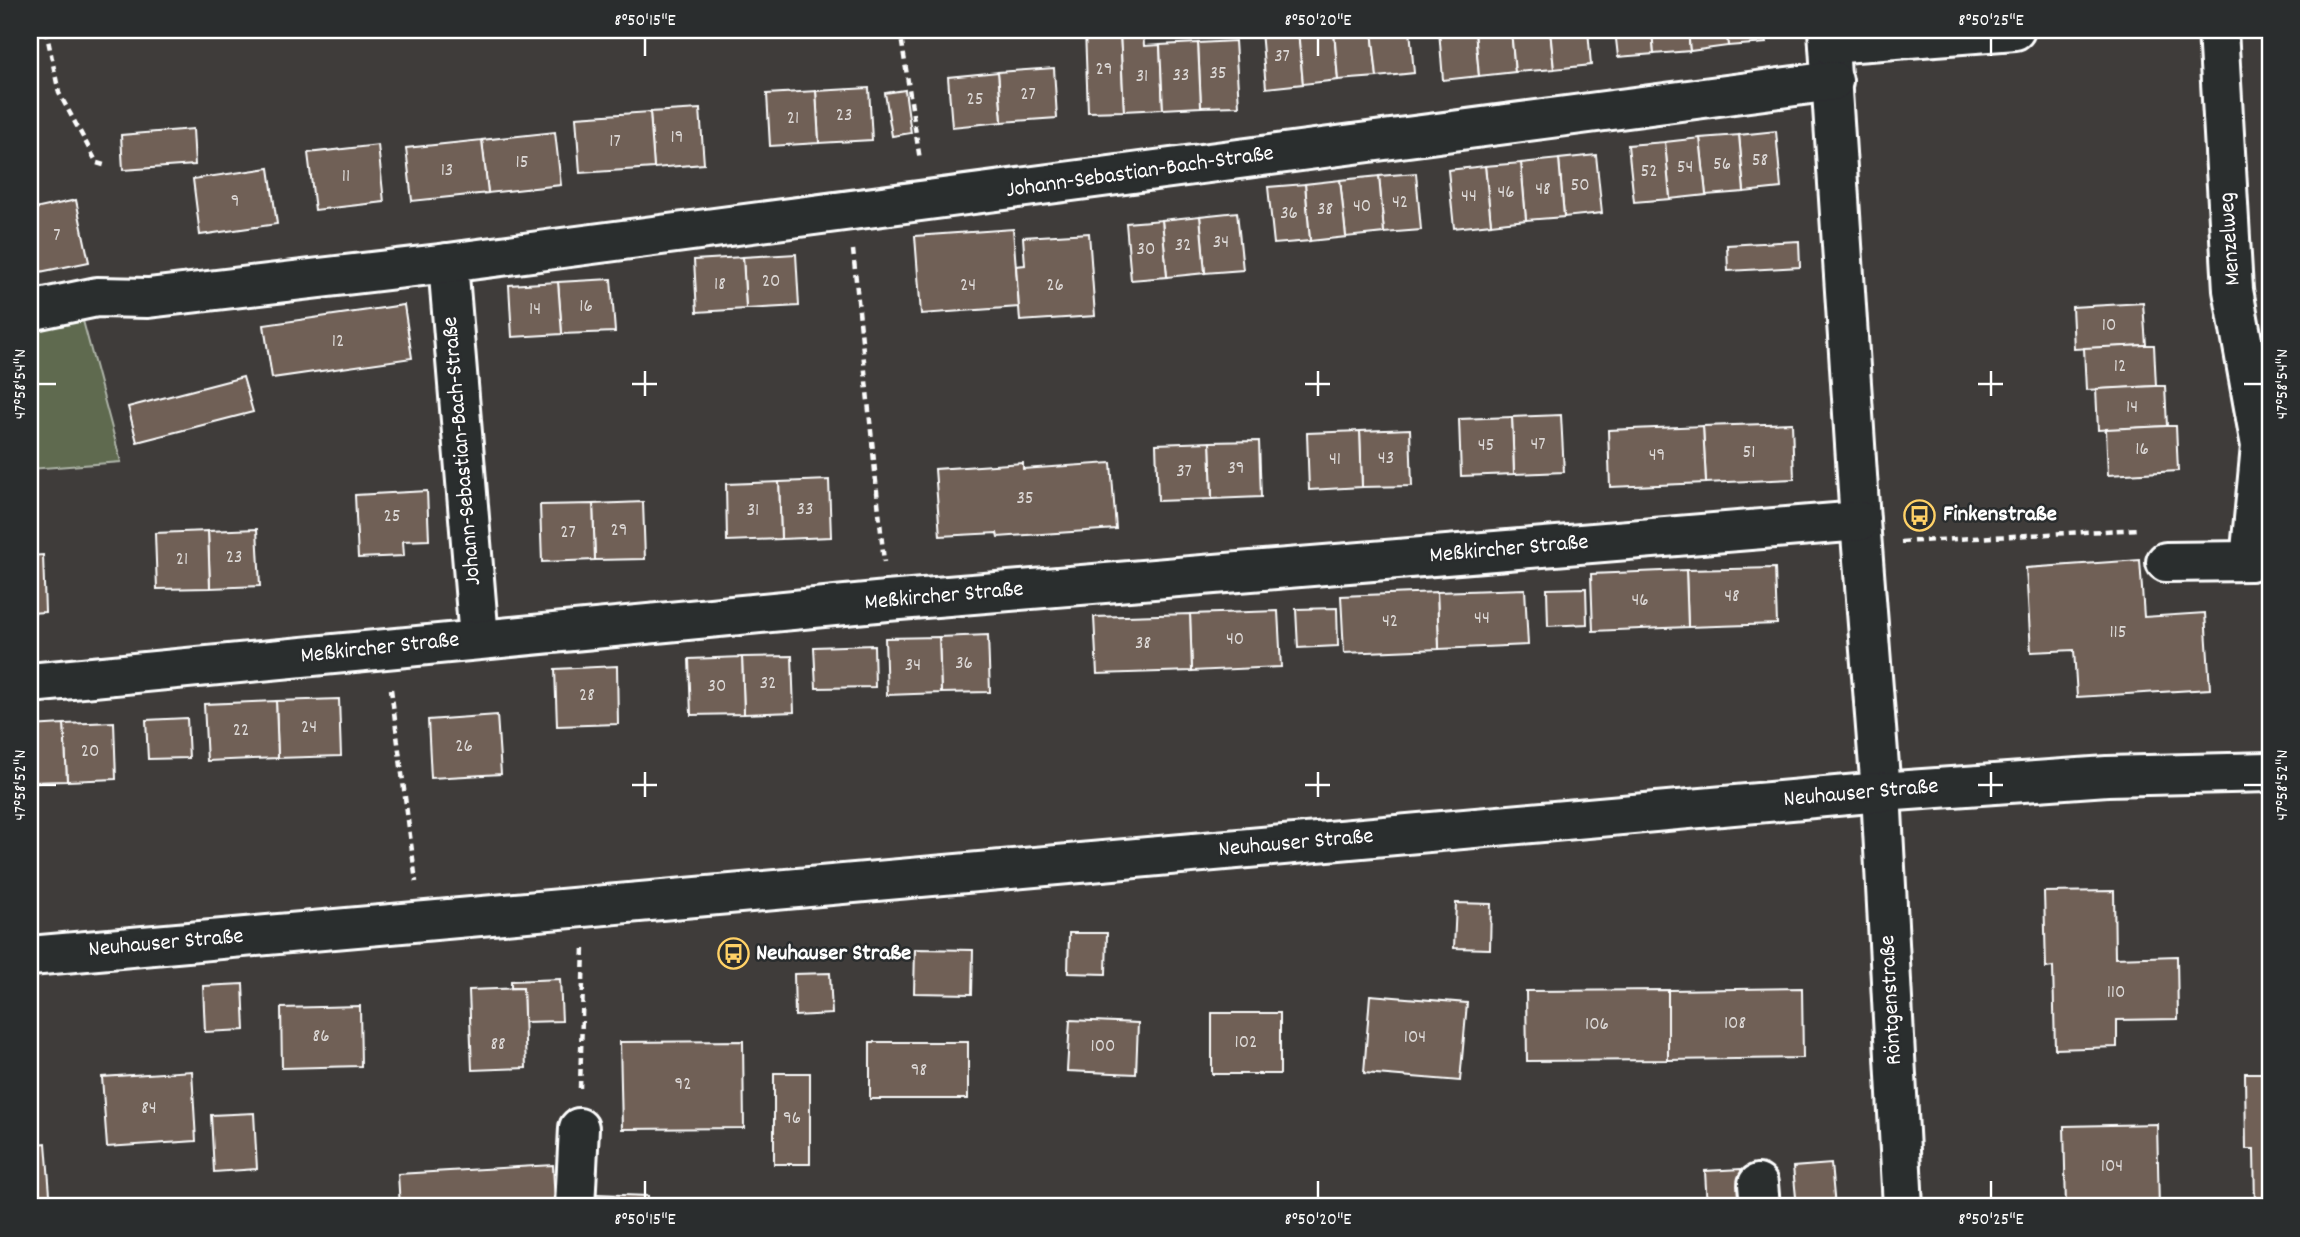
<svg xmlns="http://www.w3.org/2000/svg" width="2300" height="1237" viewBox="0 0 2300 1237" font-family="Dekko,sans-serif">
  <rect width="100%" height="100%" fill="#3f3c3a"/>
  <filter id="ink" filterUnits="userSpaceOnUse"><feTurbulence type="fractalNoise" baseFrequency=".0143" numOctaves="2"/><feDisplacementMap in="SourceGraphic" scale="14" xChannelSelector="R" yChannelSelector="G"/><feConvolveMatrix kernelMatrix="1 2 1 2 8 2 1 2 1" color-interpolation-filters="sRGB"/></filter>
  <g filter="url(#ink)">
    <polygon fill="#5e6a50" stroke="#aeb4a8" stroke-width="2" points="82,317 121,462 30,469 30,327"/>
    <g fill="#706057" stroke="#fff" stroke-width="2">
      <polygon points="1085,30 1120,30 1124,111 1088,112"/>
      <polygon points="1120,30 1143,30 1144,46 1160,45 1163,109 1124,111"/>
      <polygon points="1298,30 1303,84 1266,88 1261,31"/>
      <polygon points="1298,30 1334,30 1338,80 1303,84"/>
      <polygon points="1334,30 1372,30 1377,77 1338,80"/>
      <polygon points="1372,30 1410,30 1414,73 1377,77"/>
      <polygon points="1439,30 1475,30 1479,76 1443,80"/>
      <polygon points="1475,30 1511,30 1515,72 1479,76"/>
      <polygon points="1511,30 1550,30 1554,69 1515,72"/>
      <polygon points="1550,30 1588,30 1591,65 1554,69"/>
      <polygon points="1615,30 1652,30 1654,54 1618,57"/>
      <polygon points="1652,30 1688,30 1690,51 1654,54"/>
      <polygon points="1688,30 1727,30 1728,46 1690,51"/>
      <polygon points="1727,30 1764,30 1766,43 1728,46"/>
      <polygon points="1235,41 1239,106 1201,107 1198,43"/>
      <polygon points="1198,43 1201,107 1163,109 1160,45"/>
      <polygon points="1054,68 1057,118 1002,122 998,72"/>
      <polygon points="998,72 1002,122 952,127 948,77"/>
      <polygon points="869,88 872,140 819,143 816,91"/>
      <polygon points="905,90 911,133 892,136 885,93"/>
      <polygon points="816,91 819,143 770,146 767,94"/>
      <polygon points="700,109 704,164 654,168 650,112"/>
      <polygon points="650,112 654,168 580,173 576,117"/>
      <polygon points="193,129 195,165 123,170 121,135"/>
      <polygon points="1776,131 1781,188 1744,192 1739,135"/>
      <polygon points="555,132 561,185 488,193 482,140"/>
      <polygon points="1739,135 1744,192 1706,195 1700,138"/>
      <polygon points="1700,138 1706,195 1670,199 1665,142"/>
      <polygon points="482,140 488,193 412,201 406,148"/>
      <polygon points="1665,142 1670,199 1634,202 1628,145"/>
      <polygon points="378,145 384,202 315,210 308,153"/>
      <polygon points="1596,155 1602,213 1564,217 1559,159"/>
      <polygon points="1559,159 1564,217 1526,220 1521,163"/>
      <polygon points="1521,163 1526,220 1491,224 1485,166"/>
      <polygon points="1485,166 1491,224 1454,228 1448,170"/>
      <polygon points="269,168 277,224 200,235 193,179"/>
      <polygon points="1416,173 1421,230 1384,233 1379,176"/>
      <polygon points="1379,176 1384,233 1346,237 1340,180"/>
      <polygon points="1340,180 1346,237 1310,241 1305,184"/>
      <polygon points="1305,184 1310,241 1274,244 1268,187"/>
      <polygon points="76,200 89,262 30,274 30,210"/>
      <polygon points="1237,212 1243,270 1205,273 1200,216"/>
      <polygon points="1200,216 1205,273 1167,277 1162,220"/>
      <polygon points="1162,220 1167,277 1131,280 1126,223"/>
      <polygon points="1013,229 1019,307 921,314 915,236"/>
      <polygon points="1089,233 1095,316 1020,321 1016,266 1025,265 1023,237"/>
      <polygon points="1799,241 1800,267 1728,271 1727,245"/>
      <polygon points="796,254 799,306 746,309 743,257"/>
      <polygon points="743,257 746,309 697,312 694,260"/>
      <polygon points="611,279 615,332 562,334 558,282"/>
      <polygon points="558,282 562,334 512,337 509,285"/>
      <polygon points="2143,303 2146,345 2074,349 2072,307"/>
      <polygon points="404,305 412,358 272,378 264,325"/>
      <polygon points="2146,345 2154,345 2156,386 2086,390 2084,348"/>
      <polygon points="243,377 253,412 137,442 128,407"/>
      <polygon points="2156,386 2165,386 2167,426 2098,430 2096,389"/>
      <polygon points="1561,415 1564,472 1514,474 1512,417"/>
      <polygon points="1512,417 1514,474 1461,476 1459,419"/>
      <polygon points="1792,423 1794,479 1706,483 1703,426"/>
      <polygon points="1703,426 1706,483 1610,487 1608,430"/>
      <polygon points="2167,426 2176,426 2178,471 2108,475 2106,429"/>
      <polygon points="1410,429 1412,486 1362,487 1360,431"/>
      <polygon points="1360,431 1362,487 1309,490 1307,433"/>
      <polygon points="1259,441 1261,497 1212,499 1210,442"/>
      <polygon points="1210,442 1212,499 1158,501 1156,444"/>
      <polygon points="1023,463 1023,469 1111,463 1116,529 998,537 997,533 940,536 935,469"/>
      <polygon points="829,480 831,537 781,539 779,482"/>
      <polygon points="779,482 781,539 727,541 726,484"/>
      <polygon points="427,491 429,540 403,541 404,556 358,558 355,495"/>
      <polygon points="643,502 645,559 595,560 593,504"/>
      <polygon points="593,504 595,560 542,562 540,505"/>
      <polygon points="257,529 260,586 210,588 208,531"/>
      <polygon points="208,531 210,588 157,589 155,533"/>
      <polygon points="43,555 45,612 30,613 30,556"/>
      <polygon points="2140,560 2144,617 2205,613 2210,689 2077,697 2074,650 2031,652 2026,568"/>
      <polygon points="1775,568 1777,624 1688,627 1686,570"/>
      <polygon points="1686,570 1688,627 1593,631 1591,574"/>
      <polygon points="1586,588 1587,624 1548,626 1547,589"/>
      <polygon points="1525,589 1528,645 1439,649 1437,592"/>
      <polygon points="1437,592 1439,649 1344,653 1341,596"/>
      <polygon points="1337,608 1338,646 1298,648 1296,609"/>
      <polygon points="1278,611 1281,667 1192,671 1190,614"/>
      <polygon points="1190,614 1192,671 1097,674 1094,617"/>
      <polygon points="988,635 990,692 941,693 939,637"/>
      <polygon points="939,637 941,693 887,695 885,638"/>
      <polygon points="874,645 875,687 816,688 814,647"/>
      <polygon points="792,656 794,712 744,714 742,657"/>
      <polygon points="742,657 744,714 691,715 689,659"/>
      <polygon points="617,666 618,724 557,726 555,669"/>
      <polygon points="339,699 341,756 278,758 276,701"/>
      <polygon points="276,701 278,758 207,761 204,704"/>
      <polygon points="497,715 501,774 431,778 428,720"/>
      <polygon points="187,718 189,758 148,759 146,720"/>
      <polygon points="114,722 116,779 67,781 64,724"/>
      <polygon points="64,724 67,781 30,782 30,726"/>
      <polygon points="2114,891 2115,958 2177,956 2178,1019 2117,1020 2117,1047 2055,1049 2053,967 2046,968 2044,892"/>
      <polygon points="1456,903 1491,904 1490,949 1454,948"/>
      <polygon points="1069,933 1107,933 1106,974 1068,973"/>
      <polygon points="915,949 973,950 972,994 914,993"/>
      <polygon points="830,973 832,1014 795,1016 794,974"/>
      <polygon points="560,979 562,1021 524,1022 523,988 511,988 511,981"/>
      <polygon points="243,984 245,1030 205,1032 203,986"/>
      <polygon points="523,988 526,1068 472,1070 469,990"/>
      <polygon points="1802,988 1803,1058 1668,1060 1668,990"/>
      <polygon points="1668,990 1668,1060 1527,1061 1526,991"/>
      <polygon points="1370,995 1467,1003 1460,1081 1364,1073"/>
      <polygon points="360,1006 361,1066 282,1068 281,1008"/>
      <rect x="1212" y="1013" width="68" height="61"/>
      <polygon points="1070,1020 1138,1023 1136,1074 1067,1071"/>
      <polygon points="743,1041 744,1128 622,1129 620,1042"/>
      <rect x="870" y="1042" width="98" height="57"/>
      <polygon points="192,1071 196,1141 107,1147 102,1077"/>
      <rect x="774" y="1073" width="36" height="91"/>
      <polygon points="2245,1073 2270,1073 2270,1207 2255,1207 2254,1149 2246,1149"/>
      <polygon points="254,1113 257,1169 214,1172 211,1115"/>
      <polygon points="2157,1124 2159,1207 2066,1207 2064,1126"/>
      <polygon points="46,1143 51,1207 30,1207 30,1145"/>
      <polygon points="1831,1164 1835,1207 1797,1207 1793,1167"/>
      <polygon points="553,1165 555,1205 510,1207 400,1207 398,1174"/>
      <polygon points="1741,1169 1743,1207 1707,1207 1705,1171"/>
      <polygon points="595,1194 648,1196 648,1207 594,1207"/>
    </g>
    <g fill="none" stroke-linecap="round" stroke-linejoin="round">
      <defs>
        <g id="minor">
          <polyline points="1828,30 1860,521 1881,792 1903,1207"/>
          <polyline points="1829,44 2015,30"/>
          <polyline points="448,263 479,639"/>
          <polyline points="30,311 97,297 148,298 448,263 1833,81"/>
          <polyline points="2166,562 2250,561 2261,446 2233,290 2218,30"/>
          <polyline points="30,683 887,601 1860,521"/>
          <polyline points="30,956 1881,792 2107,776 2270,772"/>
          <polyline points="1758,1184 1760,1207"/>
          <polyline points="575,1207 579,1128"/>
        </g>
      </defs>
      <use href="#minor" stroke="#fff" stroke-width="44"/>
      <g stroke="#fff" stroke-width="4.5" stroke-dasharray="7 5" stroke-linecap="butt">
        <polyline points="46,30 59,93 97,163 107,166"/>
        <polyline points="900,30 920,160"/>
        <polyline points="853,250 884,562"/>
        <polyline points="1901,542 2140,529"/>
        <polyline points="391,689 416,882"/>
        <polyline points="580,1088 584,946"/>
      </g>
      <use href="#minor" stroke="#2a2d2e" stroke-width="38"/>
    </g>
  </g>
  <path fill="none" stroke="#fff" stroke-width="2.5" d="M645,38V56M1318,38V56M1991,38V56M645,371V396M1318,371V396M1991,371V396M38,384H56M632,384H657M1305,384H1330M1978,384H2003M2244,384H2262M645,772V797M1318,772V797M1991,772V797M38,785H56M632,785H657M1305,785H1330M1978,785H2003M2244,785H2262M645,1181V1198M1318,1181V1198M1991,1181V1198"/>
  <defs>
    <symbol id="bus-ring" viewBox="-11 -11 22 22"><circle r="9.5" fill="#2a2d2e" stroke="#ffd166" stroke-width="1.5"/><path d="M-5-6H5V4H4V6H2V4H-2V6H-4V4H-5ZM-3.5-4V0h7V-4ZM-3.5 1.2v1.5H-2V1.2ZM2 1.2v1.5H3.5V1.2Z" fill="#ffd166"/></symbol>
  </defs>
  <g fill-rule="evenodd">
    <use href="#bus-ring" x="1902" y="498" width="35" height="35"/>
    <use href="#bus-ring" x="716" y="936" width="35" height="35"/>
  </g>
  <g text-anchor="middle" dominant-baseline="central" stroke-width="5" stroke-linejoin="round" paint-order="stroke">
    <g font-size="19" fill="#dbd7d5">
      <text x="1282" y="57">37</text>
      <text x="1104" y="70">29</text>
      <text x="1218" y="74">35</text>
      <text x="1181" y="76">33</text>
      <text x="1142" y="77">31</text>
      <text x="1028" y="95">27</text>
      <text x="975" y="100">25</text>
      <text x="844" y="116">23</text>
      <text x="793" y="119">21</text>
      <text x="677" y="138">19</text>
      <text x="615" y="142">17</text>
      <text x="1760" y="161">58</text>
      <text x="522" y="163">15</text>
      <text x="1722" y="165">56</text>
      <text x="1685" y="168">54</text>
      <text x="447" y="171">13</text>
      <text x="1649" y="172">52</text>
      <text x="346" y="177">11</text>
      <text x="1580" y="186">50</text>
      <text x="1543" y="190">48</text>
      <text x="1506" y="193">46</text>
      <text x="1469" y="197">44</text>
      <text x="235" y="202">9</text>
      <text x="1400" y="203">42</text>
      <text x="1362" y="207">40</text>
      <text x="1325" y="210">38</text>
      <text x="1289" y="214">36</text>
      <text x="57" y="236">7</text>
      <text x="1221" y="243">34</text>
      <text x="1183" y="246">32</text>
      <text x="1146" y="250">30</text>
      <text x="771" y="282">20</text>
      <text x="720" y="285">18</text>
      <text x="968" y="286">24</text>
      <text x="1055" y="286">26</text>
      <text x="586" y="307">16</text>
      <text x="535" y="310">14</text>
      <text x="2109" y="326">10</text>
      <text x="338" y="342">12</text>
      <text x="2120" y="367">12</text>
      <text x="2132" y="408">14</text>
      <text x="1538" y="445">47</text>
      <text x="1486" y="446">45</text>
      <text x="2142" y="450">16</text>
      <text x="1749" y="453">51</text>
      <text x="1657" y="456">49</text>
      <text x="1386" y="459">43</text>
      <text x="1335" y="460">41</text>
      <text x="1236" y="469">39</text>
      <text x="1184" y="472">37</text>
      <text x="1025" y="499">35</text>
      <text x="805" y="510">33</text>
      <text x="753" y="511">31</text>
      <text x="392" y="517">25</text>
      <text x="619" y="531">29</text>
      <text x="568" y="533">27</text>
      <text x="234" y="558">23</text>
      <text x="182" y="560">21</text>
      <text x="1732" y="597">48</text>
      <text x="1640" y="601">46</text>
      <text x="1482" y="619">44</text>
      <text x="1390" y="622">42</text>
      <text x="2118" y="633">115</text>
      <text x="1235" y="640">40</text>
      <text x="1143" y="644">38</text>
      <text x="964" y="664">36</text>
      <text x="913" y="666">34</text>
      <text x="768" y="684">32</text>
      <text x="717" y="687">30</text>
      <text x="587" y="696">28</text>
      <text x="309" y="728">24</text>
      <text x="241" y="731">22</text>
      <text x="464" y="747">26</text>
      <text x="90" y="752">20</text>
      <text x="2116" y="993">110</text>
      <text x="1735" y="1024">108</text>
      <text x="1597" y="1025">106</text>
      <text x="321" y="1037">86</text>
      <text x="1415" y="1038">104</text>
      <text x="1246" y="1043">102</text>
      <text x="498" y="1045">88</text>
      <text x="1103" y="1047">100</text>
      <text x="919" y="1071">98</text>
      <text x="683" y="1085">92</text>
      <text x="149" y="1109">84</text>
      <text x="792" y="1119">96</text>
      <text x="2112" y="1167">104</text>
    </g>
    <g font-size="23" fill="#fff" stroke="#2a2d2e">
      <text transform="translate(1140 173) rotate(-8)">Johann-Sebastian-Bach-Straße</text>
      <text transform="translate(2231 239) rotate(-94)">Menzelweg</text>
      <text transform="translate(463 451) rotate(-95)">Johann-Sebastian-Bach-Straße</text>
      <text transform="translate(1509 550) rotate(-5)">Meßkircher Straße</text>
      <text transform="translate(944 597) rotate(-5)">Meßkircher Straße</text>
      <text transform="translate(380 649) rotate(-6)">Meßkircher Straße</text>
      <text transform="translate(1861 794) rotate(-5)">Neuhauser Straße</text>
      <text transform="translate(1296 844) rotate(-5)">Neuhauser Straße</text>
      <text transform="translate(166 944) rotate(-5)">Neuhauser Straße</text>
      <text transform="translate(1892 1000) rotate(-93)">Röntgenstraße</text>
    </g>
    <g font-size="23" font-weight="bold" fill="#fff" stroke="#2a2d2e" text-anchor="start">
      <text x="1943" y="515">Finkenstraße</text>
      <text x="756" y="954">Neuhauser Straße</text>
    </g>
  </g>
  <rect width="2300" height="1237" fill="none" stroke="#2a2d2e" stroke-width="77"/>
  <rect x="38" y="38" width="2224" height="1160" fill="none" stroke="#fff" stroke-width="2.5"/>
  <g font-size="18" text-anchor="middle" fill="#fff">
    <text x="645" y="25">8°50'15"E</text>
    <text x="1318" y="25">8°50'20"E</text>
    <text x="1991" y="25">8°50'25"E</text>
    <text transform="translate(19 384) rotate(-90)" y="6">47°58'54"N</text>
    <text transform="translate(2281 384) rotate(-90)" y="6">47°58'54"N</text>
    <text transform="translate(19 785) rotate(-90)" y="6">47°58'52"N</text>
    <text transform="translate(2281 785) rotate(-90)" y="6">47°58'52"N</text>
    <text x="645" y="1224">8°50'15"E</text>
    <text x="1318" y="1224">8°50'20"E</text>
    <text x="1991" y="1224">8°50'25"E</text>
  </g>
</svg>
